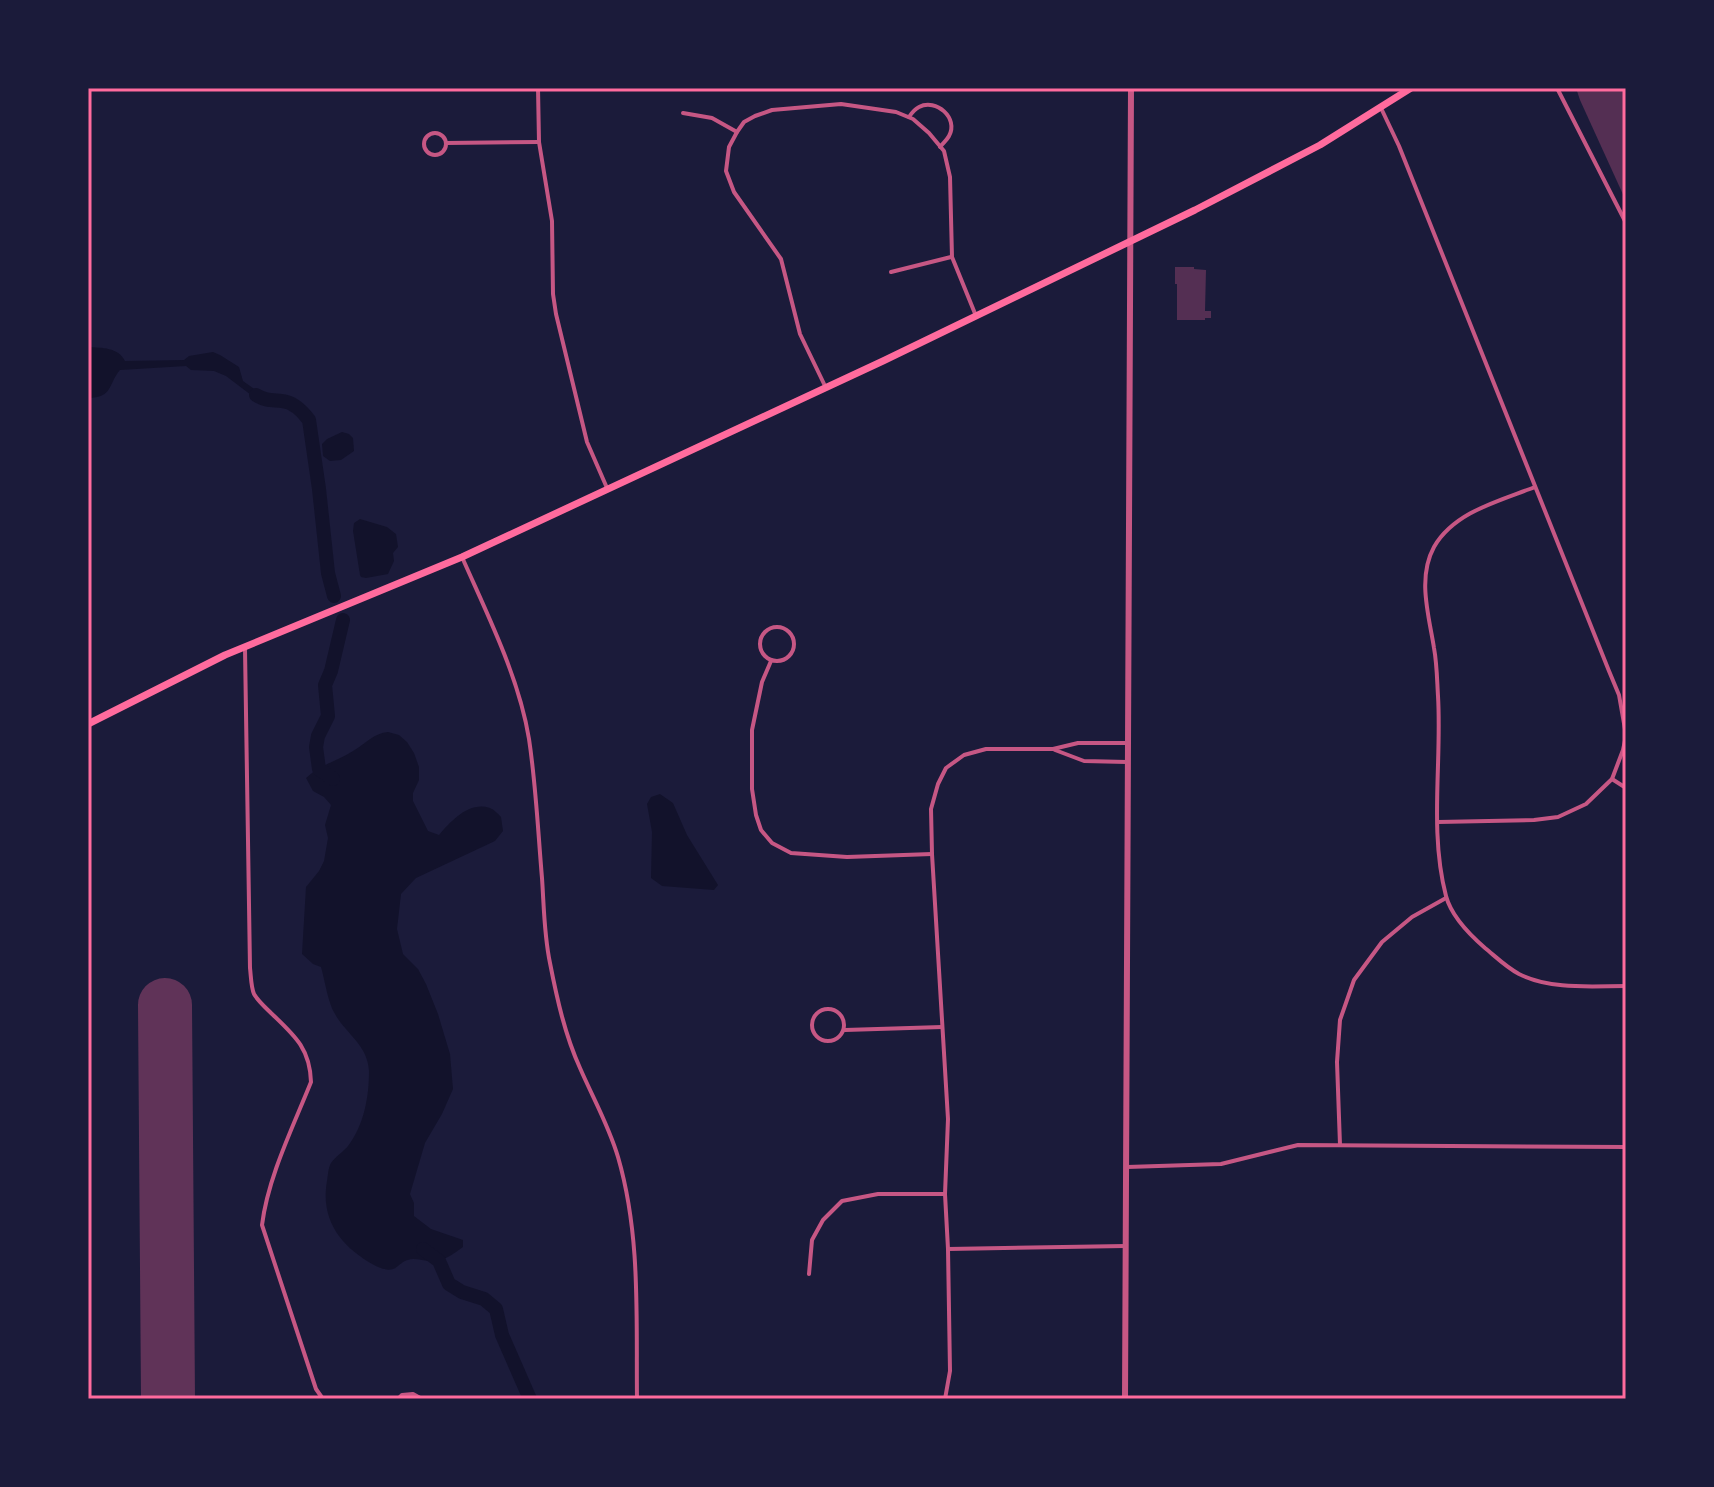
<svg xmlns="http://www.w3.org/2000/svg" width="1714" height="1487" viewBox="0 0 1714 1487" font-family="'Noto Serif',serif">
  <rect width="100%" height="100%" fill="#1b1b3a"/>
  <g fill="#12122b">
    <path d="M88,347C102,348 118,347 125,361L184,360L189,356L213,352L220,355L239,367L243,381L264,396L273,399L270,406L263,404L226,376L214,371L191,370L186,366L120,370C108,384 113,398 88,398Z"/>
    <polygon points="342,432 349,434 353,438 354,451 341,460 330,461 323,456 322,444 327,439"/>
    <polygon points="360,519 387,527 396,534 398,547 393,553 394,561 388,574 366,578 361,577 360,575 353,531 354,523"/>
    <path d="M388,732L399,735L407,742L414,753L419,767V780L413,793V801L428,831L439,835C451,821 469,801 490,808C495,810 498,814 501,817L503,831L495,841L416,878L401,894L397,929L403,954L418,969L426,984L438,1014L450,1054L453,1089L442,1114L425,1143L410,1194L414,1203V1216L431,1229L463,1240V1247C453,1254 444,1262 431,1261C425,1261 419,1259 413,1259C395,1260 400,1278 374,1265C341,1247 320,1220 327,1181C328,1176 328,1168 331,1163C335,1157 343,1152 348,1146C364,1125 369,1097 369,1071C368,1045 345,1033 335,1014C328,1003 325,981 321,967L313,964L302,954L306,887L319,871L324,861L328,838L325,825L331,805L324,797L313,791L306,778C320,765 337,761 353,751C365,744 374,733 388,732Z"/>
    <polygon points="660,794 673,803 687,835 718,885 714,890 662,886 651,878 652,832 647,804 651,797"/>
  </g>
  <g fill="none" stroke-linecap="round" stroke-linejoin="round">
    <g stroke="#12122b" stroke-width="14">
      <path d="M256,395C266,401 271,400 282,401C293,402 303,412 309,420L319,489L328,573L334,596"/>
      <polyline points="333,779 319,769 316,747 318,736 328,716 325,685 331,671 343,620"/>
      <polyline points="423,1249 439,1261 449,1284 462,1292 484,1299 496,1309 502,1335 530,1399"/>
    </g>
    <polyline stroke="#603358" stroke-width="54" points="165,1005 168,1399"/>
  </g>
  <g fill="#542f53">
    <polygon points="1576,88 1626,88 1626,201 1580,100"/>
    <polygon points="1175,267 1194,267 1194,269 1206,270 1205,311 1211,311 1211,318 1205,318 1205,320 1177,320 1177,284 1175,284"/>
  </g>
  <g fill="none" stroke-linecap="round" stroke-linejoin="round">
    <g stroke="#c65784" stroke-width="4">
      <polyline points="538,88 539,142 552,221 553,294 556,314 587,442 607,488"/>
      <polyline points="1557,88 1626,223"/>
      <polyline points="1381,108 1399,146 1609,671 1619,695 1626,735"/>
      <polyline points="683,113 712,118 737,132"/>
      <path d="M909,117C911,114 915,109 919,107C936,98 959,118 949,136C947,140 943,143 940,147"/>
      <circle cx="435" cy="144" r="11"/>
      <polyline points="446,143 539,142"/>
      <polyline points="891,272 951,257"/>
      <polyline points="826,388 800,334 781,259 734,192 726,171 729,147 737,132 744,122 755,116 772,110 841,104 896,112 913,119 929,133 944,151 950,177 952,257 976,316"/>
      <path d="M1535,487C1499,501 1454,512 1434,547C1417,578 1429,616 1434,648C1437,664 1437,680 1438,696C1442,762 1429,831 1446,896C1451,915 1470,935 1485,948C1496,957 1506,967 1519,974C1551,990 1591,986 1626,986"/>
      <path d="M462,557C487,614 519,677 529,739C536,785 538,832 542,878C544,907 544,935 550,963C557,999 565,1035 580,1068C593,1098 609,1126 618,1157C641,1236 636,1318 637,1399"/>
      <circle cx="777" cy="644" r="17"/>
      <path d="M245,649L250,968C251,976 251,987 254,994C258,1001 266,1008 271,1013C294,1035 310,1048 311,1082C293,1127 268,1177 262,1225L316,1389L323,1399"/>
      <polyline points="771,661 762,682 752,730 752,789 756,815 761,830 772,843 791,853 847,857 932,854"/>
      <polyline points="1055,750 1084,761 1127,762"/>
      <polyline points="1612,779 1626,788"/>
      <polyline points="1438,822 1534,820 1558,817 1586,804 1612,779 1623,750 1626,736"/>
      <circle cx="828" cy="1025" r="16"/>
      <polyline points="845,1030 942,1027"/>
      <polyline points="1340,1145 1337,1062 1340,1020 1354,980 1382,942 1412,917 1446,898"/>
      <polyline points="1127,1167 1221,1164 1298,1145 1626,1147"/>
      <polyline points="948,1249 1125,1246"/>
      <polyline points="809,1274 812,1240 823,1220 842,1201 878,1194 945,1194"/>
      <polyline points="398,1399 402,1395 413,1394 422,1399"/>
      <polyline points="945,1399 950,1371 948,1249 945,1194 948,1119 932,854 931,809 938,784 946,768 964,755 986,749 1053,749 1078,743 1127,743"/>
    </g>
    <polyline stroke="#c65784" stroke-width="6" points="1125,1399 1131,88"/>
    <polyline stroke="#ff6b9d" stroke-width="7" points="88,724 225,655 462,557 883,361 1195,210 1320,145 1411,88"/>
  </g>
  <rect width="1714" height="1487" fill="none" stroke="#1b1b3a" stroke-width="180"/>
  <rect x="90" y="90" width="1534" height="1307" fill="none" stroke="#ff6b9d" stroke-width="3"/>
</svg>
